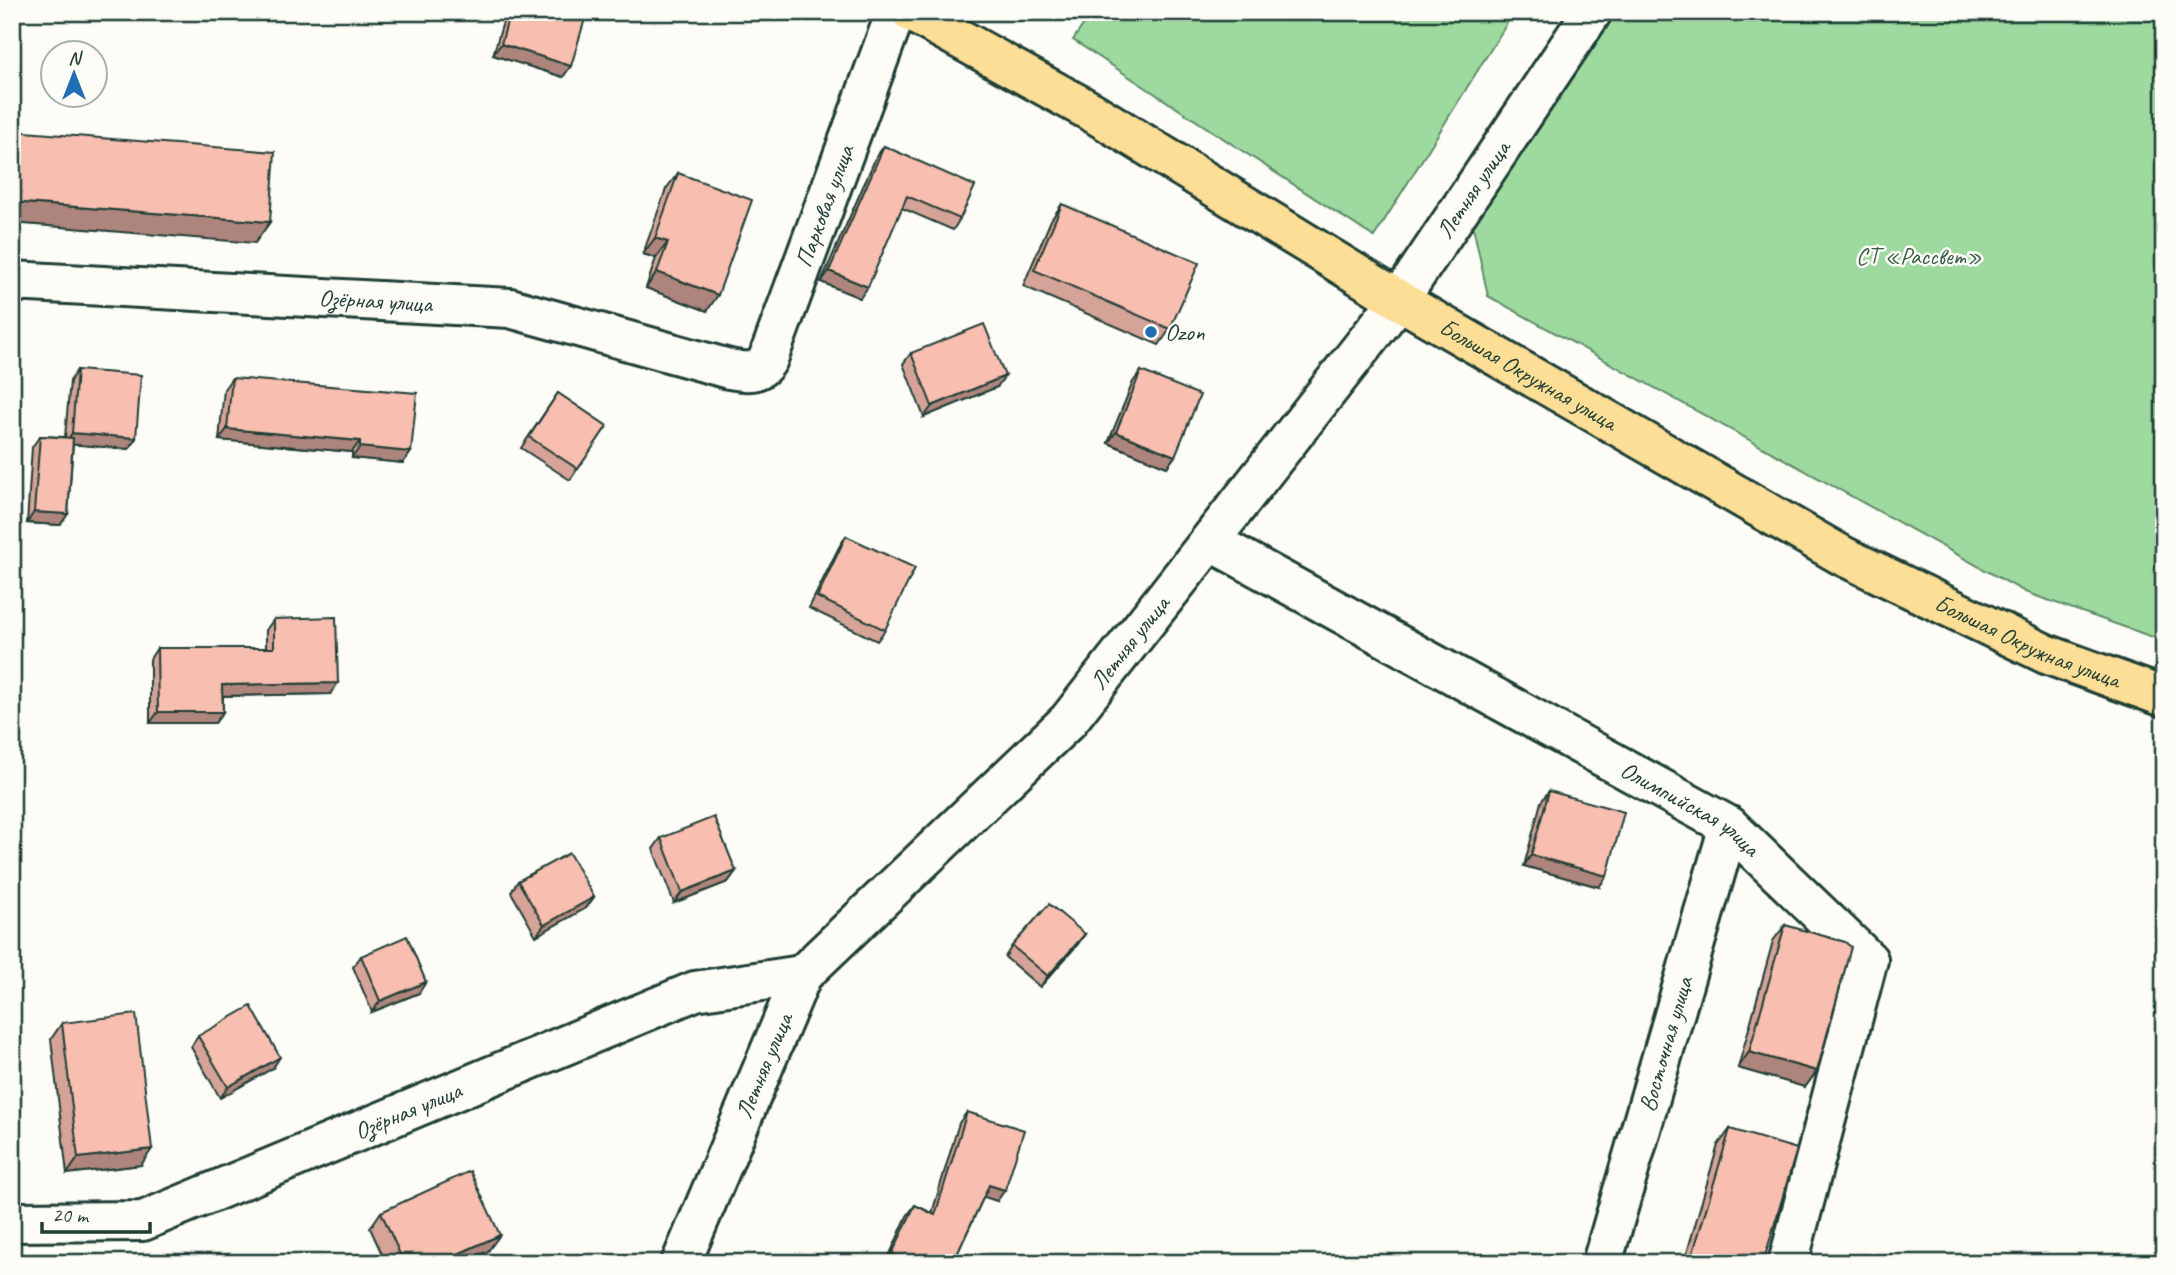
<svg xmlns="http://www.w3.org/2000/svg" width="2176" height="1275" viewBox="0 0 2176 1275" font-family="Caveat,sans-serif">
  <rect width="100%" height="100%" fill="#fdfcf7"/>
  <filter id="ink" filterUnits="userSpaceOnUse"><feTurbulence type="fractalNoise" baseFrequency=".0143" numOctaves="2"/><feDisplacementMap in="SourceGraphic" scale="14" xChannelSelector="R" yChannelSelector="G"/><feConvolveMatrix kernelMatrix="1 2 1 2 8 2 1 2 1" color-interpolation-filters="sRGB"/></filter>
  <g filter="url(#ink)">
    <g fill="#9edaa0" stroke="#5e8c6a" stroke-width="2">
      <polygon points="1092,12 1514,12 1374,237 1073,40"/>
      <polygon points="1588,12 2164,12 2164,641 2025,592 1488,296 1467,198"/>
    </g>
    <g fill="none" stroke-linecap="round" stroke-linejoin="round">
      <defs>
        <g id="street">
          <path id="s1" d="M12,281L510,308L729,369C745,372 759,375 768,359L896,12"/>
          <path id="s2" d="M1210,541L1729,826L1868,960L1788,1263"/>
          <path id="s3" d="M12,1222L143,1221L695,991L802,975"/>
          <path id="s4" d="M681,1263L802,975L1068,721L1399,300"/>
          <path id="s5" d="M1602,1263L1729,826"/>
        </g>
        <g id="secondary">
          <path id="s6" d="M1399,300L1592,12"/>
        </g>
        <g id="primary">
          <path id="s7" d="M911,12L1092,112L1399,300L1843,556L2046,654L2164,697"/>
        </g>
      </defs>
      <use href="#street" stroke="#1f3d34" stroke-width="44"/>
      <use href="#secondary" stroke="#1f3d34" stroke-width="44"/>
      <use href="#primary" stroke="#1f3d34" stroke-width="44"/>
      <use href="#street" stroke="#fdfcf7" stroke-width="38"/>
      <use href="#secondary" stroke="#fdfcf7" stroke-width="38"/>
      <use href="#primary" stroke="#fcde96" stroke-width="38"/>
    </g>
    <g fill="#d5a397" stroke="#1f3d34" stroke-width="2">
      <polygon points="506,12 587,12 563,77 493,55"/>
      <polygon points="884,146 960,219 953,230 902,208 860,298 821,282 876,157"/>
      <polygon points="678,173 707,311 646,288 656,258 643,254 666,189"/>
      <polygon points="1062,204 1170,329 1159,345 1023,286 1051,220"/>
      <polygon points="911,353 997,387 924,417 903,364"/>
      <polygon points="77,370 136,438 129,449 73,444 68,514 60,525 27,523 32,447 40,436 65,437 70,381"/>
      <polygon points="1141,371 1175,456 1167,467 1108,443 1133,382"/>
      <polygon points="232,378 411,452 403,463 352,458 352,452 219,440 224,389"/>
      <polygon points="558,393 607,426 570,480 521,448"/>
      <polygon points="846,536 885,630 877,641 809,608 839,547"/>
      <polygon points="274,619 330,694 223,696 223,712 215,723 150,723 150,659 157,648 266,648 266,630"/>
      <polygon points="1549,791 1599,887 1524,866 1541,802"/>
      <polygon points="661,838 736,871 728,882 674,903 653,849"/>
      <polygon points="518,881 594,897 586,908 536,936 511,892"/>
      <polygon points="1785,925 1817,1071 1805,1087 1738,1068 1773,941"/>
      <polygon points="1085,934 1077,945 1040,987 1005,957 1012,946"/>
      <polygon points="361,956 419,993 372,1012 353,967"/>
      <polygon points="62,1023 141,1165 67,1174 51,1039"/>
      <polygon points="198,1036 273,1068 220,1098 191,1047"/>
      <polygon points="967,1112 997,1201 984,1196 953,1263 886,1263 907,1216 915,1205 932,1213 959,1123"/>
      <polygon points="1730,1129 1763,1263 1684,1263 1718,1145"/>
      <polygon points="381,1212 488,1251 462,1263 386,1263 370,1228"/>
    </g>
    <g fill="#ae857b" stroke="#1f3d34" stroke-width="2">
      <polygon points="501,44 571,66 563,77 493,55"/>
      <polygon points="12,202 270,222 255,243 12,223"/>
      <polygon points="655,238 668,242 656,258 643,254"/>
      <polygon points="829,271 868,287 860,298 821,282"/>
      <polygon points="657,272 718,295 707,311 646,288"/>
      <polygon points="1005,376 997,387 924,417 932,406"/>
      <polygon points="227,429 360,441 352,452 219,440"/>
      <polygon points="1116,432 1175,456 1167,467 1108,443"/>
      <polygon points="72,433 136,438 129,449 65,444"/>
      <polygon points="360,447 411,452 403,463 352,458"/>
      <polygon points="34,512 68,514 60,525 27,523"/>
      <polygon points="338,683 330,694 215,696 222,685"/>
      <polygon points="158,712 223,712 215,723 150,723"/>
      <polygon points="1531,855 1607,876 1599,887 1524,866"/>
      <polygon points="736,871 728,882 674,903 682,892"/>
      <polygon points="594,897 586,908 536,936 544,925"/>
      <polygon points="1085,934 1077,945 1040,987 1048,976"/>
      <polygon points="426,982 419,993 372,1012 380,1001"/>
      <polygon points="1749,1052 1817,1071 1805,1087 1738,1068"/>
      <polygon points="280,1057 273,1068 220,1098 228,1087"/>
      <polygon points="152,1149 141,1165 67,1174 78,1158"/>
      <polygon points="989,1185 1005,1190 997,1201 981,1196"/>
      <polygon points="500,1235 488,1251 462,1263 438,1263"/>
    </g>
    <g fill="#f8beb0" stroke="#1f3d34" stroke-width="2">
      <polygon points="510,12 587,12 571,66 501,44"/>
      <polygon points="12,131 275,152 270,222 12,202"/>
      <polygon points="884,146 975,186 960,219 907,196 868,287 829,271"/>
      <polygon points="678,173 752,200 718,295 657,272 668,242 655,238"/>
      <polygon points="1062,204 1199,263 1170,329 1034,270"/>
      <polygon points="984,324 1005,376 932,406 911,353"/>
      <polygon points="77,370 141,375 136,438 72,433"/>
      <polygon points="1141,371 1200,395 1175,456 1116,432"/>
      <polygon points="232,378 417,393 411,452 360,447 360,441 227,429"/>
      <polygon points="558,393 607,426 578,469 529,437"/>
      <polygon points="40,436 73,438 68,514 34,512"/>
      <polygon points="846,536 915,568 885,630 817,597"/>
      <polygon points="336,617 338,683 222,685 223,712 158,712 157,648 274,648 274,619"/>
      <polygon points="1549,791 1624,812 1607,876 1531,855"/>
      <polygon points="714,817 736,871 682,892 661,838"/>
      <polygon points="569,853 594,897 544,925 518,881"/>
      <polygon points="1049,904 1085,934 1048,976 1012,946"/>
      <polygon points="1785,925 1845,942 1851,947 1817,1071 1749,1052"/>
      <polygon points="407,936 426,982 380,1001 361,956"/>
      <polygon points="251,1006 280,1057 228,1087 198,1036"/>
      <polygon points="136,1014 152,1149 78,1158 62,1023"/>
      <polygon points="967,1112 1024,1130 1005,1190 989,1185 953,1263 911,1263 892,1254 915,1205 935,1215"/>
      <polygon points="1730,1129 1797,1149 1763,1263 1690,1263"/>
      <polygon points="470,1171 500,1235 438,1263 404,1263 381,1212"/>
    </g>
  </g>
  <circle fill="#1f6fb2" stroke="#fdfcf7" stroke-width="2.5" cx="1151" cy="332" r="7"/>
  <g text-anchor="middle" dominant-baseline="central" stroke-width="5" stroke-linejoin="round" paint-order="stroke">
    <g font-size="24" fill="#1f3d34" stroke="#fdfcf7">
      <text stroke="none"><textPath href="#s6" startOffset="133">Летняя улица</textPath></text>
      <text stroke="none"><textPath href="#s1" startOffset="933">Парковая улица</textPath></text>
      <text stroke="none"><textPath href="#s1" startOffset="364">Озёрная улица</textPath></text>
      <text stroke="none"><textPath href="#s7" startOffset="716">Большая Окружная улица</textPath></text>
      <text stroke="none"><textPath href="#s7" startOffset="1283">Большая Окружная улица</textPath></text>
      <text stroke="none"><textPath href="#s4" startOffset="780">Летняя улица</textPath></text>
      <text stroke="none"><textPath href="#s2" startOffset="550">Олимпийская улица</textPath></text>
      <text stroke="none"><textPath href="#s5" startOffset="228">Восточная улица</textPath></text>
      <text stroke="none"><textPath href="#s4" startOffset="214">Летняя улица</textPath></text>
      <text stroke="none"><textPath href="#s3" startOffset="418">Озёрная улица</textPath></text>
    </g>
    <g font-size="24" fill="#385c4a" stroke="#fdfcf7">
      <text x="1919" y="256">СТ «Рассвет»</text>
    </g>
    <g font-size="24" fill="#1f3d34" stroke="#fdfcf7" text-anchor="start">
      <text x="1165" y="332">Ozon</text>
    </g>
  </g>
  <rect width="2176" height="1275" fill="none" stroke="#fdfcf7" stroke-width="42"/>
  <rect x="21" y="21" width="2134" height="1233" fill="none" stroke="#1f3d34" stroke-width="2.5" filter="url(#ink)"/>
  <g transform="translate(74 74)"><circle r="33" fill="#fdfcf7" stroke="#a4b0a9" stroke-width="2"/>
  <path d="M0-5L12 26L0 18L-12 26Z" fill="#1f6fb2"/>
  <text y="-10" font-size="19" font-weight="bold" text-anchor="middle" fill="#1f3d34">N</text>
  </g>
  <path d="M42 1222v10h108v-10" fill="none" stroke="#1f3d34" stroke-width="3.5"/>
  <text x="52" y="1222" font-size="21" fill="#1f3d34" stroke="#fdfcf7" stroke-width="5" paint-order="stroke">20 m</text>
</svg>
